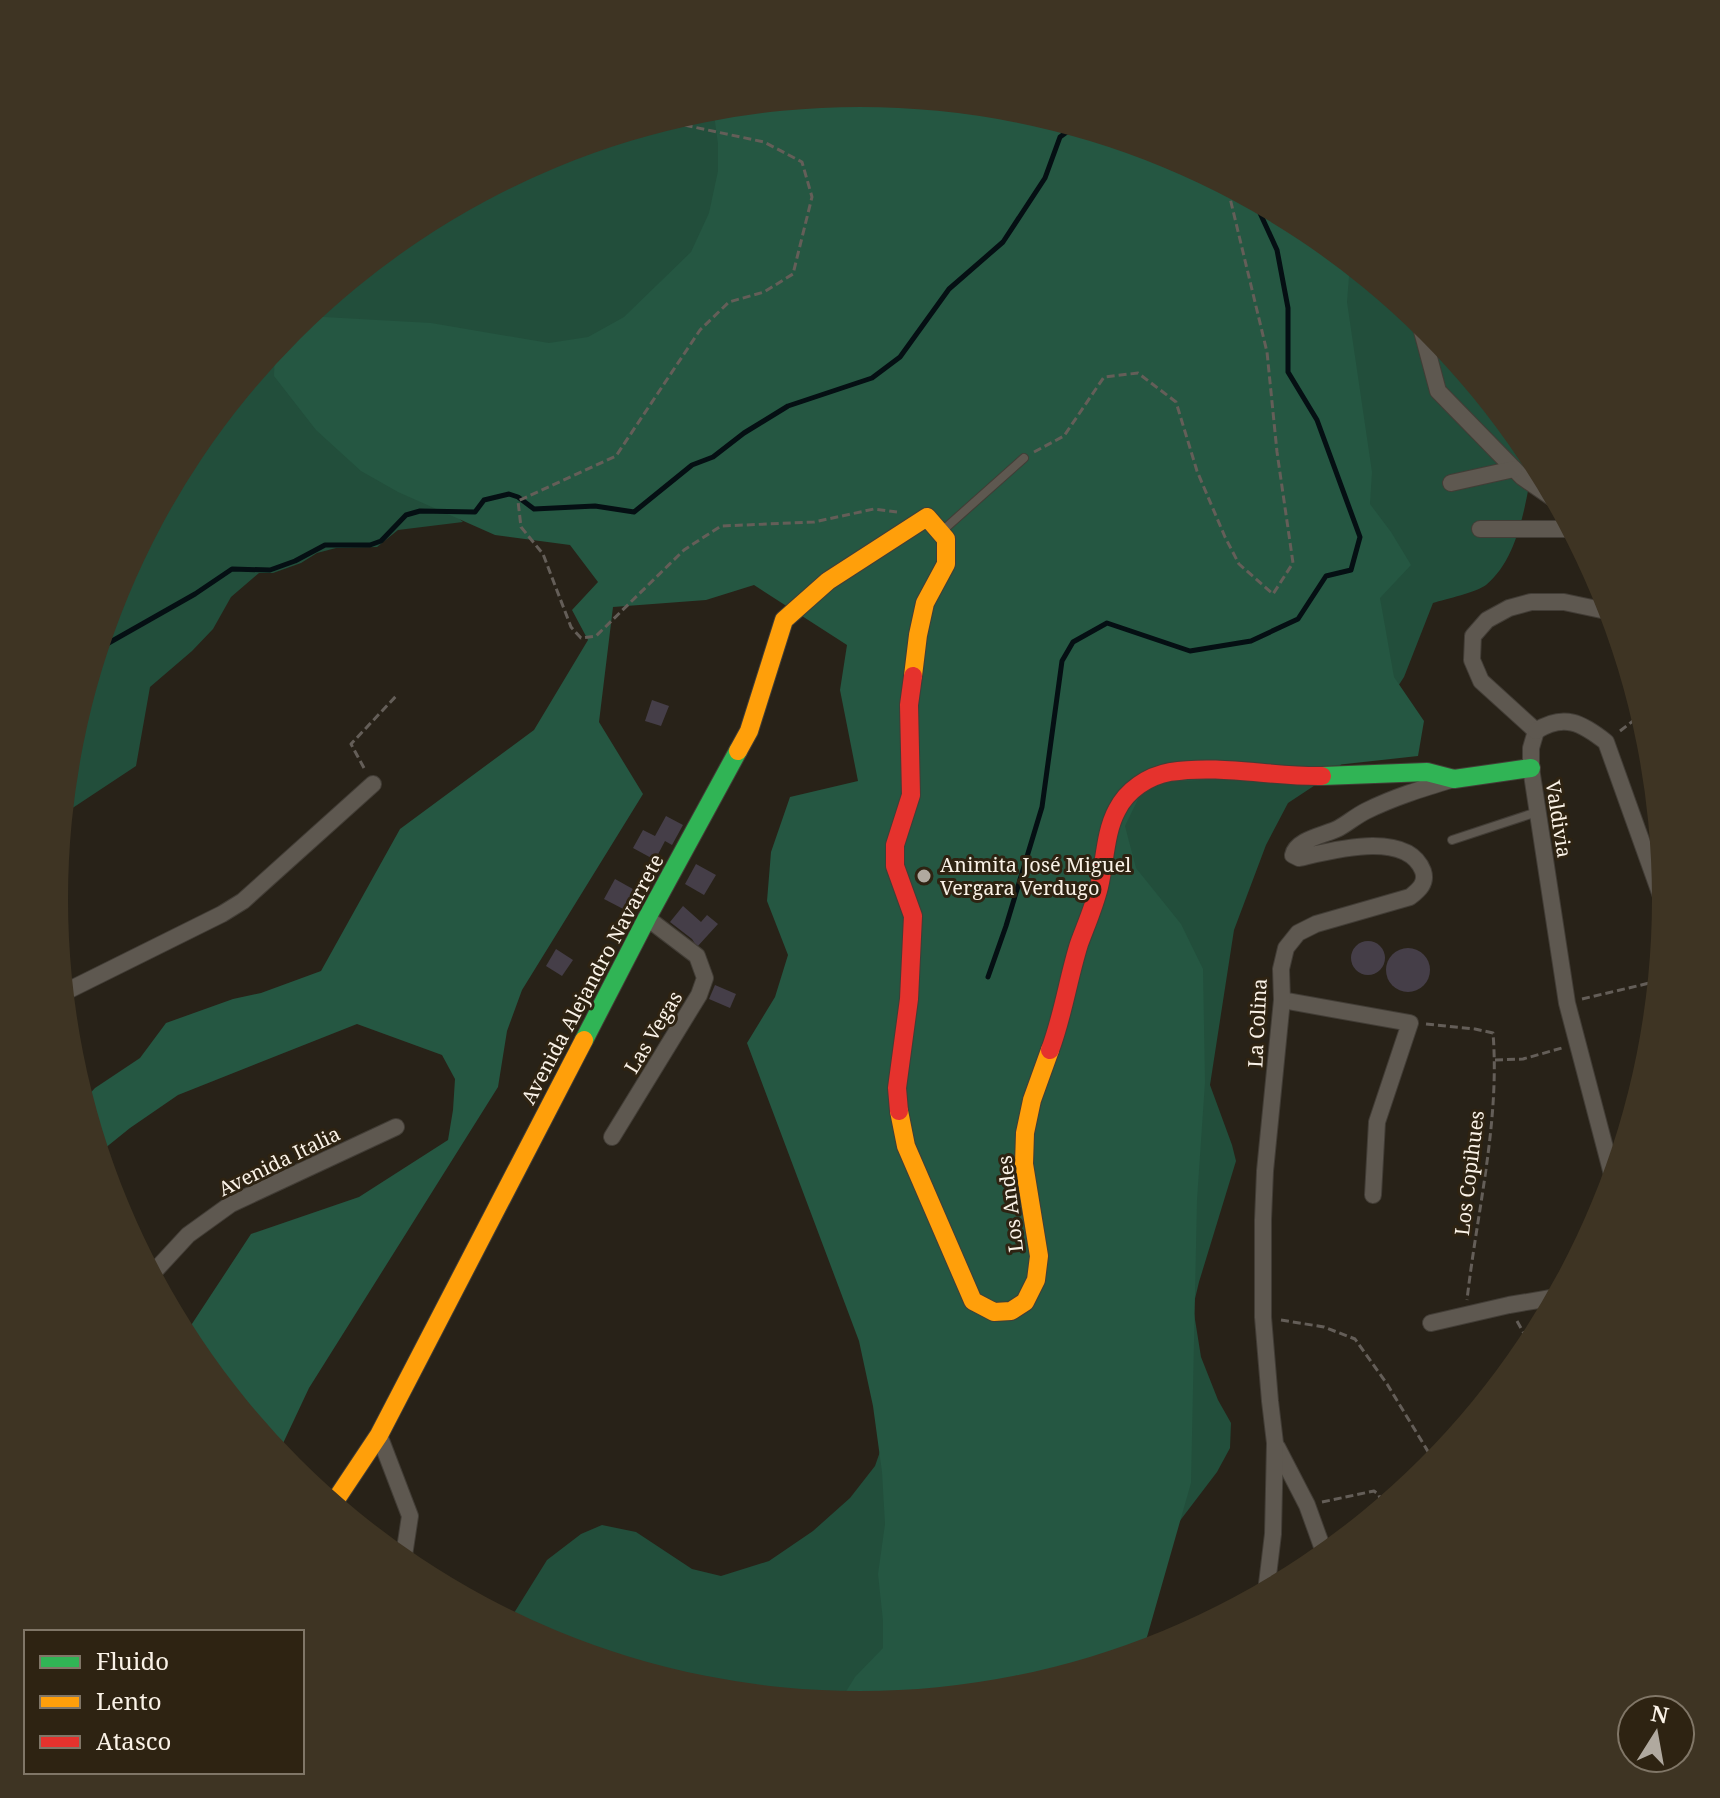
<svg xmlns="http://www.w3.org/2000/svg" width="1720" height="1798" viewBox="0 0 1720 1798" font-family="'Noto Serif',serif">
  <rect width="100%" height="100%" fill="#282218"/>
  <g fill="#224e3b">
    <polygon points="723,106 727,172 628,526 453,513 463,522 398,530 377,547 336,548 317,553 301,563 273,573 259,573 231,597 213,629 192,651 150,687 136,766 62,815 70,741 116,590 190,451 290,329 413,229 552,154 703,108"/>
    <path d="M1308,229L1430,329L1530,452L1534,459C1526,499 1520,557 1486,585C1477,592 1446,599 1433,603L1404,677L1374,723L1335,772L1288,803L1266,845L1234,930L1210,1085L1232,1145L1236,1161L1199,1282L1193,1307L1201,1357L1218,1400L1231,1423L1230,1448L1217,1472L1144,1568L1017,1690L860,1705L702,1689L551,1643L509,1621L547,1560L581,1534L602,1525L636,1532L692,1569L721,1576L769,1561L813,1531L850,1498L875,1466Z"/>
  </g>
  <polygon fill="#255742" points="860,93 1018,109 1169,155 1308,229 1350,264 1347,302 1372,472 1370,504 1391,532 1411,565 1380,598 1394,677 1424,721 1418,756 1200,780 1146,783 1125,826 1136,868 1181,924 1203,969 1205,1082 1197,1200 1191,1483 1143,1651 1017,1690 860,1705 839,1703 855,1677 883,1648 883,1621 878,1574 885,1524 882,1472 873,1406 859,1341 747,1043 775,997 788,955 767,901 771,852 790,797 858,781 840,690 847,645 754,585 706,600 613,607 599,722 643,794 522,990 507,1031 498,1087 309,1388 278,1454 190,1346 184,1336 251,1234 359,1197 448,1140 453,1110 455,1079 442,1055 357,1024 178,1095 130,1128 99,1153 83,1101 95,1088 140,1058 166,1023 233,999 261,993 321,971 400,829 534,730 588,640 572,610 598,582 570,545 495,535 398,492 361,471 316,430 274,376 275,347 290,329 306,316 431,323 549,343 588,337 624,317 691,252 709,213 718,171 718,144 713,107"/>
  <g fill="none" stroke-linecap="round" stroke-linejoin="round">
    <g stroke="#050f13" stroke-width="5">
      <polyline points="98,649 195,594 232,569 270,570 295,561 325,545 370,545 381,541 406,515 420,511 475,512 484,500 509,494 518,497 534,509 595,506 634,512 692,465 713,457 744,433 788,406 872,378 900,357 949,289 1003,242 1045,178 1060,137 1075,126"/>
      <polyline points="988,977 1006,926 1042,807 1062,661 1073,642 1107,623 1190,651 1251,641 1298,619 1326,576 1351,570 1360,537 1317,420 1288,372 1288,308 1277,250 1254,200"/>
    </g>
  </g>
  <g fill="#453e48">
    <polygon points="652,700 669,706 661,726 645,721"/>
    <polygon points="666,816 683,825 672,845 665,841 655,860 633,848 643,830 655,836"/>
    <polygon points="696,864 716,875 704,895 685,884"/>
    <polygon points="615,879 640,893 629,912 604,899"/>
    <polygon points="683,906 701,922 707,915 718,924 697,947 692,939 670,922"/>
    <circle cx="1368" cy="958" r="17"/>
    <circle cx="1408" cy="970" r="22"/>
    <polygon points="556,949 573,960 562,976 546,966"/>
    <polygon points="715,985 736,994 730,1008 709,999"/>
  </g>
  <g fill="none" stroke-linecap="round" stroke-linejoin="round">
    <defs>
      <g id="lane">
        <polyline points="941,532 1024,458"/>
        <polyline points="1452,840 1537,812"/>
      </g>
      <g id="street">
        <polyline points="1419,320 1438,391 1522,477 1557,501"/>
        <polyline points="1451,483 1514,469"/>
        <polyline points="1480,529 1572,529"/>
        <polyline points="1536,731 1531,748 1531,768 1567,1003 1613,1178"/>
        <polyline points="1536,731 1481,681 1472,660 1473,636 1487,620 1509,608 1531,602 1564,602 1611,612"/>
        <path d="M1536,731C1564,713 1582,723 1606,742L1665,907"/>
        <polyline points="63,993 222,914 243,901 373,784"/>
        <polyline points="1282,1000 1410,1023 1377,1122 1373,1195"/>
        <polyline points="612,1137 699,995 705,978 697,956 647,918"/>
        <polyline points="151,1275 188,1235 231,1204 396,1127"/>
        <polyline points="1431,1323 1509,1305 1557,1297"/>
        <polyline points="379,1435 410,1516 403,1562"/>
        <polyline points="1277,1447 1307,1505 1325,1555"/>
        <path d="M1266,1592L1273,1534L1275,1443L1270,1401L1263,1317V1220L1265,1171L1282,1000L1281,969L1286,948L1298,933L1316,924L1410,897C1419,890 1427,883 1423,871C1407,829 1330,851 1299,858L1293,855C1296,839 1326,835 1339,828C1348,823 1356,816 1366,811C1394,797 1424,788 1454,779"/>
      </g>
      <g id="fast">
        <polyline points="1322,776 1427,772 1454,779 1531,768"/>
        <polyline points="584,1040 647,918 738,751"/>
      </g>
      <g id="slow">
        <polyline points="738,751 749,731 784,620 828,581 927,517 946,539 946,564 925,603 918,635 913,676"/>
        <polyline points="899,1111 906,1146 973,1301 994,1312 1011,1311 1025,1302 1036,1280 1039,1256 1024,1164 1025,1133 1032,1100 1050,1050"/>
        <polyline points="333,1504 379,1435 584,1040"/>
      </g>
      <g id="jam">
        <path d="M1050,1050C1063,1016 1068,979 1079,944C1086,925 1094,907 1099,887C1105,862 1105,832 1117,810C1127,790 1148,776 1170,772C1220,764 1272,777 1322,776"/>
        <polyline points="899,1111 897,1088 909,999 913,916 895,866 895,845 911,795 909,705 913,676"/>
      </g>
    </defs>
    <use href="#lane" stroke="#423d36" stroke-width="10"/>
    <use href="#street" stroke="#423d36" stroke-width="18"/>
    <use href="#fast" stroke="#423d36" stroke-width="20"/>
    <use href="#slow" stroke="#423d36" stroke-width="20"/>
    <use href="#jam" stroke="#423d36" stroke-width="20"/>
    <g stroke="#645e58" stroke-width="3" stroke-dasharray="8 4" stroke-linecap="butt">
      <polyline points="676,117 684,125 764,142 802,162 812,197 793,274 764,292 729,302 700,330 616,456 518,501 521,527 543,554 571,627 581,638 596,636 684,550 721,526 814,522 874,509 897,512"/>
      <polyline points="1034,452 1064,436 1104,377 1138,373 1176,402 1197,471 1225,537 1239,564 1273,594 1293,563 1277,452 1267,352 1230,198 1220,182"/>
      <polyline points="1620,731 1642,714"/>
      <polyline points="364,768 351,744 398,694"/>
      <polyline points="1582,999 1658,981"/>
      <path d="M1426,1024L1475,1029L1493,1033C1500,1122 1477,1211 1467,1300"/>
      <polyline points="1495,1060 1523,1059 1562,1048"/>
      <polyline points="1281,1320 1324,1327 1355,1339 1387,1384 1435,1463"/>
      <polyline points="1517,1321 1531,1346"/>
      <polyline points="1322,1502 1374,1491 1379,1495 1382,1509"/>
    </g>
    <use href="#lane" stroke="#5e5850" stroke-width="8"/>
    <use href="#street" stroke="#5e5850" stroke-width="16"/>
    <use href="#fast" stroke="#30b455" stroke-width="18"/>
    <use href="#slow" stroke="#ff9f0a" stroke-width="18"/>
    <use href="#jam" stroke="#e5322d" stroke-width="18"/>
  </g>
  <circle fill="#b0a99f" stroke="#2e2312" stroke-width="3" cx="924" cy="876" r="8"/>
  <g text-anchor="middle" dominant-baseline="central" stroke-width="6" stroke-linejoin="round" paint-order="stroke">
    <g font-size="20" fill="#faf2e7" stroke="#2e2312">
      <text transform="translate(1559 819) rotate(81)">Valdivia</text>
      <text transform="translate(592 979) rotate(-62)">Avenida Alejandro Navarrete</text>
      <text transform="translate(1257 1023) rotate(-87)">La Colina</text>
      <text transform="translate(653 1032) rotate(-59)">Las Vegas</text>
      <text transform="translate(279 1161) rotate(-26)">Avenida Italia</text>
      <text transform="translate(1469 1173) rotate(-83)">Los Copihues</text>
      <text transform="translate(1010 1204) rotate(-97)">Los Andes</text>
    </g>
    <g font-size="20" fill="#faf2e7" stroke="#2e2312" text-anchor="start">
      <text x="940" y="864">Animita José Miguel<tspan x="940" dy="23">Vergara Verdugo</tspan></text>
    </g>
  </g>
  <path d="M0 0H1720V1798H0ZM68 899a792 792 0 1 1 1584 0a792 792 0 1 1-1584 0Z" fill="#3e3423" fill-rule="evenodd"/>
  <rect x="24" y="1630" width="280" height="144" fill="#2e2312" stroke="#807667" stroke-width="2"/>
  <rect x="40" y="1656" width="40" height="12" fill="#30b455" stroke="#807667" stroke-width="2"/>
  <text x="96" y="1670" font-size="24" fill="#faf2e7">Fluido</text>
  <rect x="40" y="1696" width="40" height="12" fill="#ff9f0a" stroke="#807667" stroke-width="2"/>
  <text x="96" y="1710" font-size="24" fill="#faf2e7">Lento</text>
  <rect x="40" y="1736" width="40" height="12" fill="#e5322d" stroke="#807667" stroke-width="2"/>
  <text x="96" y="1750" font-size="24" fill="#faf2e7">Atasco</text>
  <g transform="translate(1656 1734) rotate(11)"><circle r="38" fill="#2e2312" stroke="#807667" stroke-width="2"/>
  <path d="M0-6L14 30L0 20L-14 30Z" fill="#b0a99f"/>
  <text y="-12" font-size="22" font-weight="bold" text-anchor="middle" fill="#faf2e7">N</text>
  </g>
</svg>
